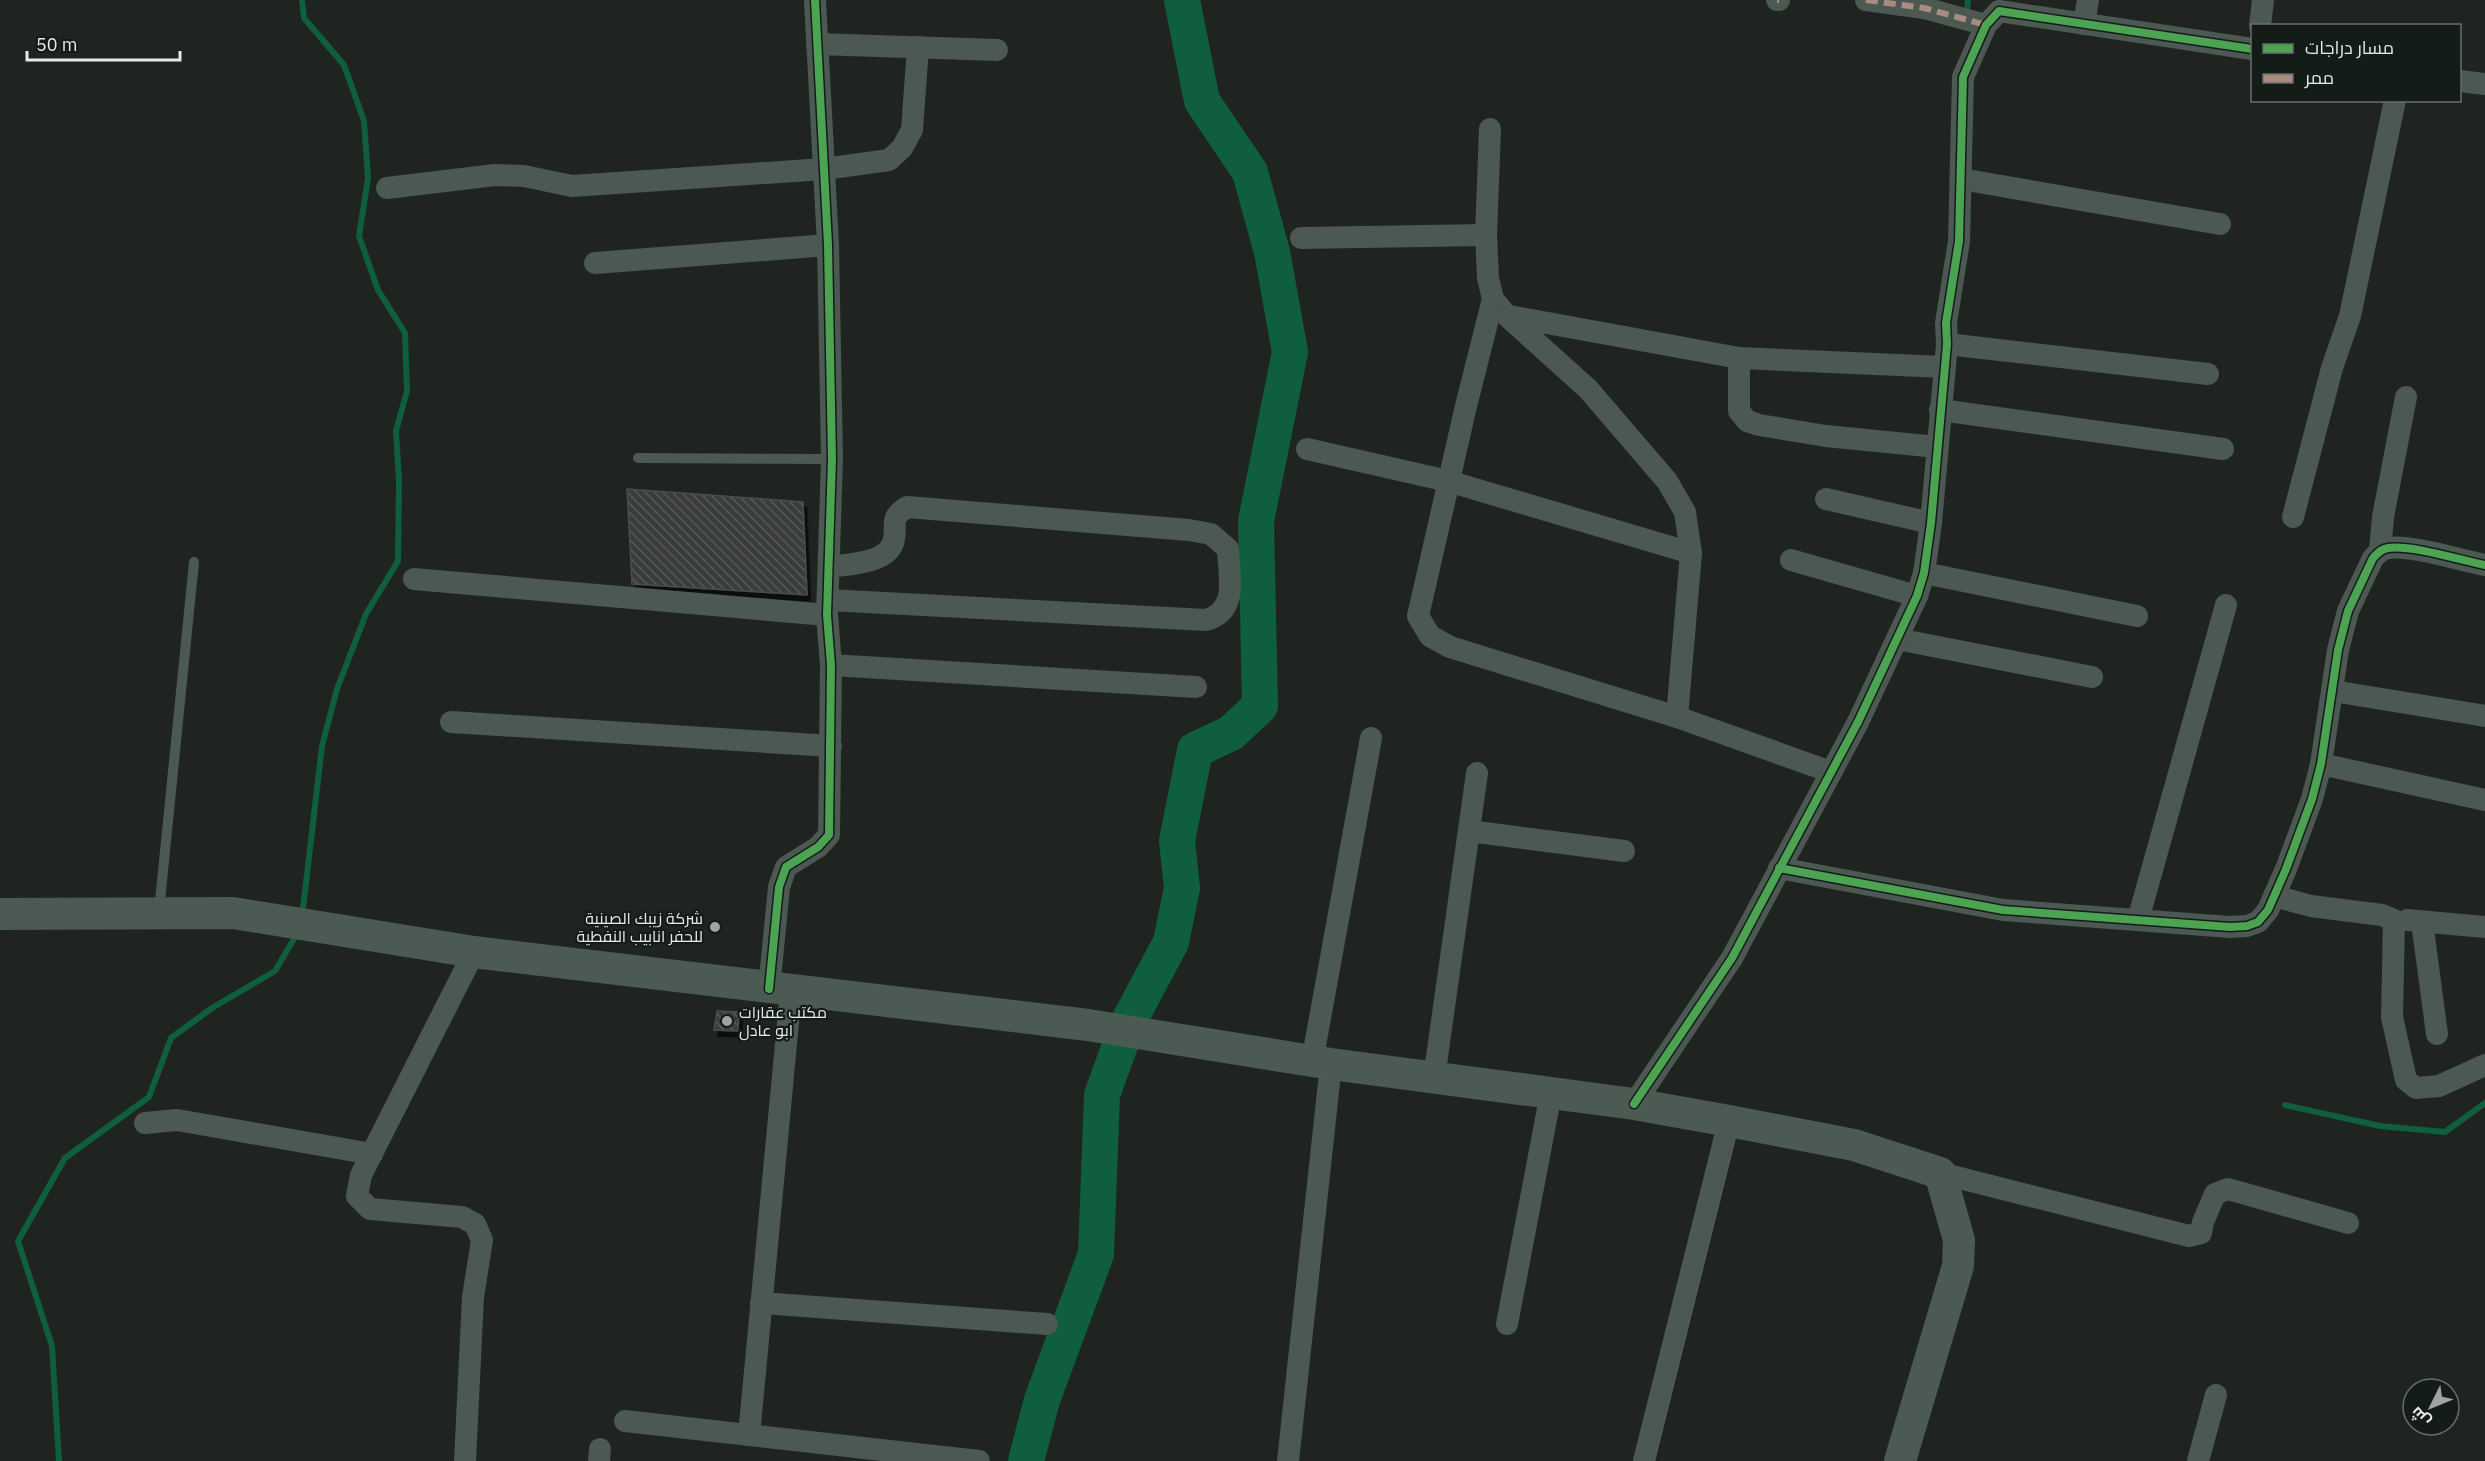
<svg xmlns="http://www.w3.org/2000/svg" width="2485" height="1461" viewBox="0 0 2485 1461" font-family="'IBM Plex Sans',Cairo,sans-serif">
  <defs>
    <pattern id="building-back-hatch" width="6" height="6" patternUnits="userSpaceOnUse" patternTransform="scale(1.5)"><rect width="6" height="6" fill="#3a3e3b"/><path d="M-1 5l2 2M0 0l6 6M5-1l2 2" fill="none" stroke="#565a57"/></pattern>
    <filter id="shadow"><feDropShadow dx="3.5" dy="6" stdDeviation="0" flood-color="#0009"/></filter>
  </defs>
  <rect width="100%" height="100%" fill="#1f2421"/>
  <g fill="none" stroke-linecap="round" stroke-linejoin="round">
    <g stroke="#0e5e3f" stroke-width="6">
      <polyline points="1967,9 1968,0"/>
      <polyline points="302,917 322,746 337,689 366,614 398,561 399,480 396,431 407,391 405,333 378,290 359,236 368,178 364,121 344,65 304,18 302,0"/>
      <polyline points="2285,1105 2380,1126 2445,1132 2485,1103"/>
      <polyline points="59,1461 52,1346 18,1241 65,1158 149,1097 171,1038 212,1008 275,971 298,932"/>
    </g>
    <polyline stroke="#0e5e3f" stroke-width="36" points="1026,1461 1042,1400 1096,1254 1102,1095 1128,1023 1171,942 1182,888 1177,841 1195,750 1231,733 1260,706 1256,521 1290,352 1272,252 1250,172 1202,101 1182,0"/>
  </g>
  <g fill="url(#building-back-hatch)" stroke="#494d4b" stroke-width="1.5" filter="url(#shadow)">
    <polygon points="627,489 803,502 807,595 632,584"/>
    <polygon points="717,1011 739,1012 738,1031 714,1030"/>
  </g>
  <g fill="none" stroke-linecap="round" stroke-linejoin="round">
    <g stroke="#4c5852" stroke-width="10">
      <polyline points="638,458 832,459"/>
      <polyline points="159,911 194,562"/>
    </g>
    <g stroke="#4c5852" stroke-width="22">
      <polyline points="1777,0 1779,0"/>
      <polyline points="1866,0 1924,8 1986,25"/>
      <polyline points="2084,24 2088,0"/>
      <polyline points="2260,26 2263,0"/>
      <polyline points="817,44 997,50"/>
      <polyline points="2460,81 2485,84"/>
      <polyline points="1490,129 1486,235 1488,278 1493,299 1507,316 1588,389 1667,481 1685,512 1691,553 1677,717"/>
      <polyline points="1961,179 2220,224"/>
      <polyline points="387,188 495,175 524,176 572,186 824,169 889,160 902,148 912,130 918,47"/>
      <polyline points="1301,238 1486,235"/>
      <polyline points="595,263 828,245"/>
      <polyline points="1493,299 1466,406 1418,616 1430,636 1450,647 1677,717 1831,772"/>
      <polyline points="1509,316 1739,358 1944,367"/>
      <polyline points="1947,344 2208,374"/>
      <polyline points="1739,358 1739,411 1747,421 1759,425 1826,436 1937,447"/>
      <polyline points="1940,410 2223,449"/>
      <polyline points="1307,449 1448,481 1691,553"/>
      <polyline points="1826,499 1931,523"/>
      <polyline points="2293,517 2332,368 2350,316 2395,100"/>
      <polyline points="2380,551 2383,517 2406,397"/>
      <polyline points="1791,560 1917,596"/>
      <polyline points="1924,573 2137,616"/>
      <polyline points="414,579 827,615"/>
      <path d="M828,600L1206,620C1239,611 1229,576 1228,549L1211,534L1189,530L907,507C889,519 897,522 894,539C890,564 848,564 829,567"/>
      <polyline points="1897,639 2092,677"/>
      <polyline points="831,665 1196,687"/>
      <polyline points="2333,691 2485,716"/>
      <polyline points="451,722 831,746"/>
      <polyline points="2321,764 2485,800"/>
      <polyline points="1469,831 1624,851"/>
      <path d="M1779,868L2003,910L2230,927L2247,926L2258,922L2268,910L2286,869L2312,799L2321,764L2338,650L2348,611L2373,558C2378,553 2381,549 2388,548C2413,545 2459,560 2485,565"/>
      <polyline points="2274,896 2311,906 2382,915 2394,920 2392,1017 2406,1080 2416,1088 2439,1086 2485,1065"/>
      <polyline points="2138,920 2226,605"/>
      <polyline points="2407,920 2485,927"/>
      <polyline points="2422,922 2437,1034"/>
      <polyline points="769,989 779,887 786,867 818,847 829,835 831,665 827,615 832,459 828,245 815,0"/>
      <polyline points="1312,1062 1371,738"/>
      <polyline points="1434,1078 1477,773"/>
      <polyline points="1634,1104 1732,958 1858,722 1917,596 1924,573 1931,523 1947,344 1946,323 1959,241 1963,77 1986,25 1999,11 2252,49"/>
      <polyline points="145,1123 177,1120 372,1154"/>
      <polyline points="1940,1173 2189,1236 2201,1233 2203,1222 2215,1194 2228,1189 2348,1223"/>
      <polyline points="761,1303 1047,1324"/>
      <polyline points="1507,1324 1551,1093"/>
      <polyline points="625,1421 979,1461"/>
      <polyline points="749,1435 791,991"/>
      <polyline points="465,1461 473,1297 482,1240 475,1224 462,1217 370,1209 357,1196 361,1175 474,952"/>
      <polyline points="599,1461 600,1449"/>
      <polyline points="1288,1461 1331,1064"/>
      <polyline points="1644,1461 1729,1121"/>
      <polyline points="2198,1461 2216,1395"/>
    </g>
    <polyline stroke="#4b5a52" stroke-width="32" points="0,914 233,913 474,952 1088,1025 1331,1064 1634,1104 1729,1121 1854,1145 1940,1173 1959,1240 1958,1266 1900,1461"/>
    <g stroke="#a88b81" stroke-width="6" stroke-dasharray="12 6" stroke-linecap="butt">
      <polyline points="1777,0 1779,0"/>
      <polyline points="1866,0 1924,8 1986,25"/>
    </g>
    <defs>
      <g id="cycleway">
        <path d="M1779,868L2003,910L2230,927L2247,926L2258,922L2268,910L2286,869L2312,799L2321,764L2338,650L2348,611L2373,558C2378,553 2381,549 2388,548C2413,545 2459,560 2485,565"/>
        <polyline points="769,989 779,887 786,867 818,847 829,835 831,665 827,615 832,459 828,245 815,0"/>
        <polyline points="1634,1104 1732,958 1858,722 1917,596 1924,573 1931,523 1947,344 1946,323 1959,241 1963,77 1986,25 1999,11 2252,49"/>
      </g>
    </defs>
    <use href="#cycleway" stroke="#141c18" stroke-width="11"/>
    <use href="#cycleway" stroke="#4ca352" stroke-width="8"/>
  </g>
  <g fill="#a0a5a2" stroke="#141c18" stroke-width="2">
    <circle cx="715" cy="927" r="6"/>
    <circle cx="727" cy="1021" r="6"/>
  </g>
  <g text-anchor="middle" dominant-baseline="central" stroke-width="4.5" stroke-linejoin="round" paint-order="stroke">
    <g font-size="16" fill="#e5eae7" stroke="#141c18" text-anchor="end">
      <text x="703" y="918">شركة زيبك الصينية<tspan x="703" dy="18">للحفر انابيب النفطية</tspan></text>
      <text x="739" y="1012" text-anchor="start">مكتب عقارات<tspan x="739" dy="18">ابو عادل</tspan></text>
    </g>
  </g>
  <rect x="2251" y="24" width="210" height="78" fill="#141c18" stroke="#686e6b" stroke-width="1.5"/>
  <rect x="2263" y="44" width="30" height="9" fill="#4ca352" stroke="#686e6b" stroke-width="1.5"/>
  <text x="2305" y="54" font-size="18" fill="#e5eae7">مسار دراجات</text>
  <rect x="2263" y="74" width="30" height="9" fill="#a88b81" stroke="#686e6b" stroke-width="1.5"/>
  <text x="2305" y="84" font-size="18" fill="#e5eae7">ممر</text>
  <g transform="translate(2431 1407) rotate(227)"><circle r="28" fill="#141c18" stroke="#686e6b" stroke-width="1.5"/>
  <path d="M0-4.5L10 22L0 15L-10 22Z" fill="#a0a5a2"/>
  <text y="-9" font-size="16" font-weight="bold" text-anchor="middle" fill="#e5eae7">ش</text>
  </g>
  <path d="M27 51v9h153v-9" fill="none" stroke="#e5eae7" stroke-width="3"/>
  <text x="36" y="51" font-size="18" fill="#e5eae7" stroke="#141c18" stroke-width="4.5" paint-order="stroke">50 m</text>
</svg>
